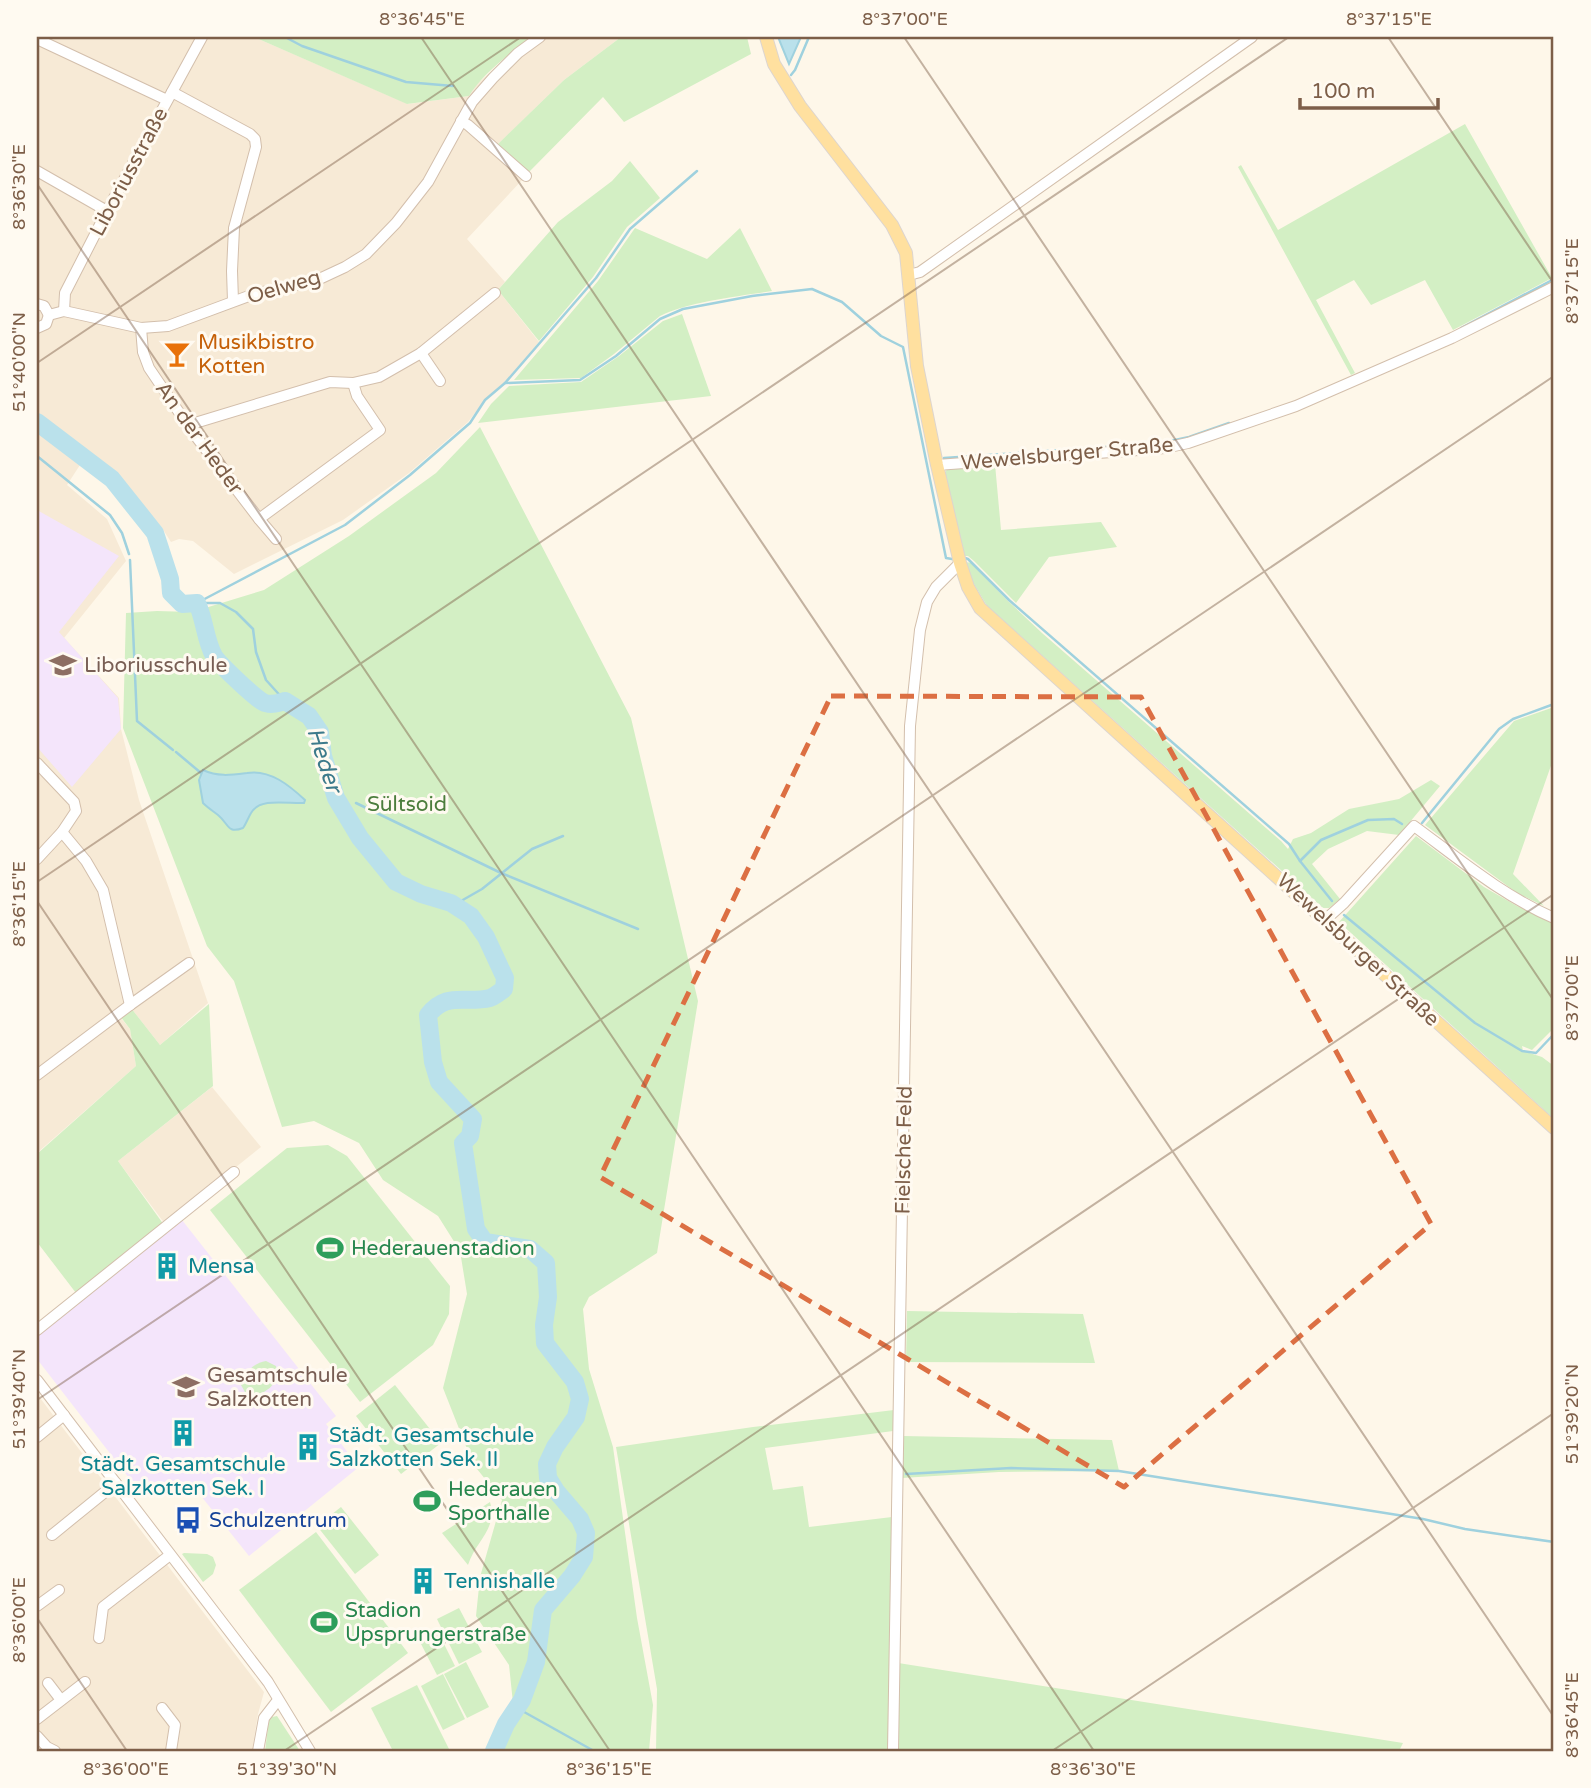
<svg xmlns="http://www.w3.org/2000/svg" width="1591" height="1788" viewBox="0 0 1591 1788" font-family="'Varela Round',sans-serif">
  <rect width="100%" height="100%" fill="#fef7e9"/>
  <g fill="#f7ead6">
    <polygon points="37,37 254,37 408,104 469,96 475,86 515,50 532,37 621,37 564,80 493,149 524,178 467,239 505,282 498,290 539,342 504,383 485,400 468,422 409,473 343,520 234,574 193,541 179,539 171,542 162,528 117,474 89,451 67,485 107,519 126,561 64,638 119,698 121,729 139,800 208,1003 160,1045 131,1008 120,1017 130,1029 136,1066 37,1153"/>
    <polygon points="212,1087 261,1147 165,1224 118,1161"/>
    <polygon points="37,1394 264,1692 258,1714 252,1751 37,1751"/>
  </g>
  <g fill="#f4e5fb">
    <polygon points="37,510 119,556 59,632 118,698 121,729 72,787 37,747"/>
    <polygon points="182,1220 336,1416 326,1424 359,1467 249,1556 193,1486 136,1487 37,1359 37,1335"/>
  </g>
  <g fill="#d3efc4">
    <path d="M254,37H532C512,52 482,74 469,96L407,104Z"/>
    <polygon points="621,37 747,37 751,54 624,122 603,97 529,172 498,144 564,80"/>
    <polygon points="1465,124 1552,278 1453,330 1425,280 1371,305 1354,280 1316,300 1355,373 1351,375 1238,167 1241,165 1278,230"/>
    <polygon points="630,161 660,198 627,227 593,277 539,341 498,290 558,222 612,181"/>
    <path d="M635,228L707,259L740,228L772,291C741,296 687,302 660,316L614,354L581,378L514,380L598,281Z"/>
    <polygon points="682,314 711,396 478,423 491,404 509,386 581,382 619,356 663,321"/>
    <polygon points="480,427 631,718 698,1001 657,1253 589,1297 583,1309 589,1369 613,1447 637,1618 653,1705 649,1751 488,1751 488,1748 513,1703 509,1665 476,1616 480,1577 502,1500 473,1464 443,1388 467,1294 460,1251 438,1216 383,1180 359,1143 314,1121 282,1127 234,981 207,946 123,728 126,613 157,611 192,612 264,590 349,536 436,473"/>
    <polygon points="995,464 1001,530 1101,522 1117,547 1049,557 1016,603 974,561 968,556 964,556 944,474 948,468"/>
    <polygon points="966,562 971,563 1007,600 1042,633 1281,841 1288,849 1293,839 1311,833 1349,809 1399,799 1431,780 1440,786 1399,835 1367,831 1328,849 1312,864 1340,899 1329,908 1323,908 987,606 971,579"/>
    <polygon points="1554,707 1554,757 1513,874 1544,906 1517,893 1425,825 1514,721"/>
    <polygon points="1416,836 1484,887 1517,906 1554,923 1554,1028 1532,1050 1522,1046 1523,1051 1542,1057 1554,1066 1554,1119 1339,922"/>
    <polygon points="209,1004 213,1086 118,1161 164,1225 76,1293 37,1242 37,1154 136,1066 130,1029 120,1016 131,1008 160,1045"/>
    <polygon points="328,1145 347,1156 450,1286 449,1314 433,1345 360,1402 210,1210 287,1148"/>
    <polygon points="907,1311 1083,1314 1095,1363 906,1362"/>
    <path d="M266,1361L276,1366C282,1384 262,1398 246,1394L241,1385C245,1373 253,1363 266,1361Z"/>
    <polygon points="395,1385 441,1443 401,1474 356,1416"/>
    <polygon points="894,1410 893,1431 765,1448 773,1490 803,1486 809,1527 892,1517 892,1662 1403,1743 1399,1751 656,1751 657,1689 616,1447 753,1427"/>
    <polygon points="903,1436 1112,1440 1119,1471 999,1472 902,1478"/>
    <path d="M490,1502C498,1529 476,1540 468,1565L442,1533Z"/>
    <polygon points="341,1507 379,1555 355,1574 317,1526"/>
    <polygon points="316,1532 408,1653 331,1712 239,1590"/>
    <polygon points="184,1553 207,1554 213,1557 216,1565 213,1574 203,1582 182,1554"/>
    <polygon points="459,1608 482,1652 459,1664 437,1619"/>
    <polygon points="438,1632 455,1666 437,1675 420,1642"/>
    <polygon points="466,1662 489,1707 467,1718 444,1674"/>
    <polygon points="443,1674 465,1719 443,1730 421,1686"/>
    <polygon points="417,1685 450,1751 393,1751 371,1708"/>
    <polygon points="277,1716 300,1751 265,1751 269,1719 272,1717"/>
  </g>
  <g fill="#bae1eb" stroke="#9fd1de" stroke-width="2">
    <polygon points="778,37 801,37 789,64"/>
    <path d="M203,770C218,777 231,775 247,773C270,769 290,786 305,800L304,803C288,804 260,797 251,813C248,818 246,824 243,828C227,834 229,824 218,815C213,811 208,808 203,803L199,780Z"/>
  </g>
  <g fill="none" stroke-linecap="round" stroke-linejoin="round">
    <g stroke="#9fd1de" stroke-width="2.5">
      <polyline points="285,37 302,46 406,82 453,86"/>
      <polyline points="791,75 795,70 809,37"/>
      <polyline points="1461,328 1554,279"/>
      <polyline points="505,383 596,278 630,229 697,171"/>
      <polyline points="1161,443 1189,437 1229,423"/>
      <polyline points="37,456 110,515 122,533 129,554"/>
      <polyline points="944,458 1120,446"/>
      <polyline points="965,558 968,559 1009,600 1289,844 1300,861 1332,901"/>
      <polyline points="130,560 137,721 173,750"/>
      <polyline points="197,603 345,525 410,475 470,423 485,400 505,383 580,380 616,356 660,319 683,309 752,296 812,289 842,302 881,336 903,347 946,558 952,559"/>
      <polyline points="200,603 220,603 236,612 253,629 256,652 266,680 285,701"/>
      <polyline points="176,752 201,773"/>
      <polyline points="356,803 501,873 638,929"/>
      <polyline points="1422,823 1499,729 1513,719 1554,704"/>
      <polyline points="1300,861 1321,840 1368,820 1394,819 1402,824"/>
      <polyline points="454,905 482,889 532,849 563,836"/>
      <polyline points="1344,915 1475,1023 1522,1051 1536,1053 1554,1034"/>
      <polyline points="906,1474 1011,1468 1119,1471 1423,1519 1465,1529 1554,1542"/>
      <polyline points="517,1708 594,1751"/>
    </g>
    <path stroke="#bae1eb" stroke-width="18" d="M37,422L112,479L155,533L170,579L171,593L182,604L197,603C205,620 205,640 214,656C219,664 255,698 263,702C270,706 278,703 285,701L309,716L320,732L323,756L336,798L360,838L396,882L421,894L451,903L471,916L486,937L505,978L504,989C500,992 495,996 490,998C464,1004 447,991 428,1015L433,1062L439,1082L473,1119L470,1136L463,1143L476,1229L485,1242L530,1249L546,1263L548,1297L544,1325L545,1343L575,1382L580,1399L576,1417L555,1447L547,1464L548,1478L556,1491L580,1519L586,1533L584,1557L572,1576L543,1610L536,1662L522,1700L506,1724L494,1751"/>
    <defs>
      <g id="minor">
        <polyline points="37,39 167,100"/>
        <polyline points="172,92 250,134 255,139 256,147 234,228 232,271 233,301"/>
        <polyline points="461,121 468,125 526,176"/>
        <polyline points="37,171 107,211"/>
        <polyline points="909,275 920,272 1252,37"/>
        <polyline points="37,304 44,306 49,315"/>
        <polyline points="64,311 65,293 107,211 202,37"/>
        <polyline points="49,315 64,311 141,328 168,326 254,294 315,281 345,267 366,254 396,223 428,182 472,102 493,78 518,53 540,37"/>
        <polyline points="37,328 46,324 49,315"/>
        <polyline points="141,328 143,352 149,368 191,430 259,519 276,539"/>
        <polyline points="421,353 440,381"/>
        <polyline points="189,428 195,423 330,382 353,383 379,377 421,353 495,293"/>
        <polyline points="937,465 1165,448 1188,443 1296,406 1452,338 1554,287"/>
        <polyline points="259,519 380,430 357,396 353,383"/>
        <polyline points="37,763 74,802 76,811 62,832 37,859"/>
        <polyline points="62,832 86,861 103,890 130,1005"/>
        <path d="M1325,920L1344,903L1414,826C1459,859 1503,896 1554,918"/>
        <polyline points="37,1075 130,1005 189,963"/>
        <polyline points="37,1330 234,1172"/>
        <polyline points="37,1380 268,1682 310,1751"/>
        <polyline points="37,1437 64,1415"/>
        <polyline points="52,1535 116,1483"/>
        <polyline points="37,1606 59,1590"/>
        <polyline points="99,1638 103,1607 170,1555"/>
        <polyline points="48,1683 61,1700"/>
        <polyline points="162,1708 175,1725 171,1751"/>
        <polyline points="37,1719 85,1682"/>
        <polyline points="37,1736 47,1747 55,1751"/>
        <polyline points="258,1751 264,1718 278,1700"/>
        <polyline points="893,1751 910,726 920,630 927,602 936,587 960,563"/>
      </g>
      <polyline id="major" points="766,37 774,64 800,106 892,225 906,253 917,366 937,465 960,563 968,587 980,608 1554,1128"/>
    </defs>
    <use href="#minor" stroke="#d3bfac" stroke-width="12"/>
    <use href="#major" stroke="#ddd5cf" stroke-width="14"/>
    <use href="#minor" stroke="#fff" stroke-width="10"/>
    <use href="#major" stroke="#ffe09f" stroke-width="12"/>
  </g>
  <path fill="none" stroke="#dc6f43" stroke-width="5" stroke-dasharray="14 9" stroke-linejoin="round" d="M831,696L1141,697L1431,1224L1124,1487L600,1177Z"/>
  <path fill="none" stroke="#7d5e48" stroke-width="2" stroke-opacity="0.45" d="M421,37L1554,1717M904,37L1554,1001M1388,37L1554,284M37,184L1094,1751M37,363L521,37M37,882L1289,37M37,901L610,1751M37,1400L1554,376M37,1618L127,1751M284,1751L1554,894M1052,1751L1554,1413"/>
  <defs>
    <symbol id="bar-bare" viewBox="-9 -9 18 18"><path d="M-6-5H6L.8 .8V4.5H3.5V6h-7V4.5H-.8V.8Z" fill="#e8710a" stroke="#fffaf1" stroke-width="2.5" paint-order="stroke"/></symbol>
    <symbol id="school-bare" viewBox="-9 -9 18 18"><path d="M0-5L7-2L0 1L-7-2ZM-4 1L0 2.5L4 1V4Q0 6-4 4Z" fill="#8d6e63" stroke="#fffaf1" stroke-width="2.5" paint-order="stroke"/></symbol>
    <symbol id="stadium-bare" viewBox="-9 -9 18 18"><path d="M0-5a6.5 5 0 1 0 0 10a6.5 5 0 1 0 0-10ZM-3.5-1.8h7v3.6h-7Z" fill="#2e9e5b" stroke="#fffaf1" stroke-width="2.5" paint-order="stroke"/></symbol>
    <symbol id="building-bare" viewBox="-9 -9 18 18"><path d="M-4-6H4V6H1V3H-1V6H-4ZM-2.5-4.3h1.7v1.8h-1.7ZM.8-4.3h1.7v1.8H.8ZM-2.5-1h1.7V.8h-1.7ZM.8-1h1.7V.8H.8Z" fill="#0f9aa8" stroke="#fffaf1" stroke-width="2.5" paint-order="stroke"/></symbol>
    <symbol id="bus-bare" viewBox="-9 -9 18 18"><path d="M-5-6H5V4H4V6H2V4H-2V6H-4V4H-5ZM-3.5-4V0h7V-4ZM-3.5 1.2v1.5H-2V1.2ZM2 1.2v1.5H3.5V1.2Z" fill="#1a4fb4" stroke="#fffaf1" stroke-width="2.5" paint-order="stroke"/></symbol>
  </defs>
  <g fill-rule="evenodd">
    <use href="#bar-bare" x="158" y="335" width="38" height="38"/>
    <use href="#school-bare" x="44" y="646" width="38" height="38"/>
    <use href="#stadium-bare" x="311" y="1229" width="38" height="38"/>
    <use href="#building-bare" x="148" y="1247" width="38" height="38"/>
    <use href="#school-bare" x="167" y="1368" width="38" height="38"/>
    <use href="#building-bare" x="164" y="1414" width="38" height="38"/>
    <use href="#building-bare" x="289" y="1428" width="38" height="38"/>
    <use href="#stadium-bare" x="408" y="1482" width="38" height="38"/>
    <use href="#bus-bare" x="169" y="1501" width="38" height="38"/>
    <use href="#building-bare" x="404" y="1562" width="38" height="38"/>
    <use href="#stadium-bare" x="305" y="1603" width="38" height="38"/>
  </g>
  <g text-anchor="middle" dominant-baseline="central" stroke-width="6" stroke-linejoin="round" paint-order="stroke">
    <g font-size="21" fill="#7d5e48" stroke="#fffaf1">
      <text transform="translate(129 172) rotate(-62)">Liboriusstraße</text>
      <text transform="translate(284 287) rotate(-16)">Oelweg</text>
      <text transform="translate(199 438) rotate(54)">An der Heder</text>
      <text transform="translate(1067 454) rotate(-5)">Wewelsburger Straße</text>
      <text transform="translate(1358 950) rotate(43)">Wewelsburger Straße</text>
      <text transform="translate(904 1150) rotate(-89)">Fielsche Feld</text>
    </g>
    <g font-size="21" fill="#c56008" stroke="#fffaf1" text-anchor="start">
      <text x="198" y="342">Musikbistro<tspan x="198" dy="24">Kotten</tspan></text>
    </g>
    <g font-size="21" fill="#785e54" stroke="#fffaf1" text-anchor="start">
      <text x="84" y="665">Liboriusschule</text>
      <text x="207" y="1375">Gesamtschule<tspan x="207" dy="24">Salzkotten</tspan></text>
    </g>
    <g font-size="21" fill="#4c7d3c" stroke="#fffaf1">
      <text x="407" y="804">Sültsoid</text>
    </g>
    <g font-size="21" fill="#27864d" stroke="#fffaf1" text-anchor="start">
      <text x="351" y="1248">Hederauenstadion</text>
      <text x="448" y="1489">Hederauen<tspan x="448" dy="24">Sporthalle</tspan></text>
      <text x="345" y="1610">Stadion<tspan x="345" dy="24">Upsprungerstraße</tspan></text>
    </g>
    <g font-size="21" fill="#0d838f" stroke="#fffaf1" text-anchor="start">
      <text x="188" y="1266">Mensa</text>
      <text x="329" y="1435">Städt. Gesamtschule<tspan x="329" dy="24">Salzkotten Sek. II</tspan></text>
      <text x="183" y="1464" text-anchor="middle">Städt. Gesamtschule<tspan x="183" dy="24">Salzkotten Sek. I</tspan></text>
      <text x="444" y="1581">Tennishalle</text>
    </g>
    <g font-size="21" fill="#164399" stroke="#fffaf1" text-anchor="start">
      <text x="209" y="1520">Schulzentrum</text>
    </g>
    <g font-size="23" font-style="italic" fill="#3c7a8b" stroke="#fffaf1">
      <text transform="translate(324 760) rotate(72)">Heder</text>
    </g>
  </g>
  <rect width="1591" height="1788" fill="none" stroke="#fffaf1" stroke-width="77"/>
  <path d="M1300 98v10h138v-10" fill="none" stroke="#7d5e48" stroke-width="3.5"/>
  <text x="1311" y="98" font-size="21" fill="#7d5e48" stroke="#fffaf1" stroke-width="5" paint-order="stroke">100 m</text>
  <rect x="38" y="38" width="1514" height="1712" fill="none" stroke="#7d5e48" stroke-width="2.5"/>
  <g font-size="18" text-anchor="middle" fill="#7d5e48">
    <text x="422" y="25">8°36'45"E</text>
    <text x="905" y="25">8°37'00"E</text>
    <text x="1389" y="25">8°37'15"E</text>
    <text transform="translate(19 187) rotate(-90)" y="6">8°36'30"E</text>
    <text transform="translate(1572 281) rotate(-90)" y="6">8°37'15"E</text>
    <text transform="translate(19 362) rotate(-90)" y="6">51°40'00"N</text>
    <text transform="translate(19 904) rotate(-90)" y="6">8°36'15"E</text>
    <text transform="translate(1572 998) rotate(-90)" y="6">8°37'00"E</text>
    <text transform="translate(19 1399) rotate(-90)" y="6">51°39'40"N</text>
    <text transform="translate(1572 1414) rotate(-90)" y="6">51°39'20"N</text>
    <text transform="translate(19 1620) rotate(-90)" y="6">8°36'00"E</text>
    <text transform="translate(1572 1715) rotate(-90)" y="6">8°36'45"E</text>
    <text x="126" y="1775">8°36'00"E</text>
    <text x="287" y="1775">51°39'30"N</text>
    <text x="609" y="1775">8°36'15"E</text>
    <text x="1093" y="1775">8°36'30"E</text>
  </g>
</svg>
